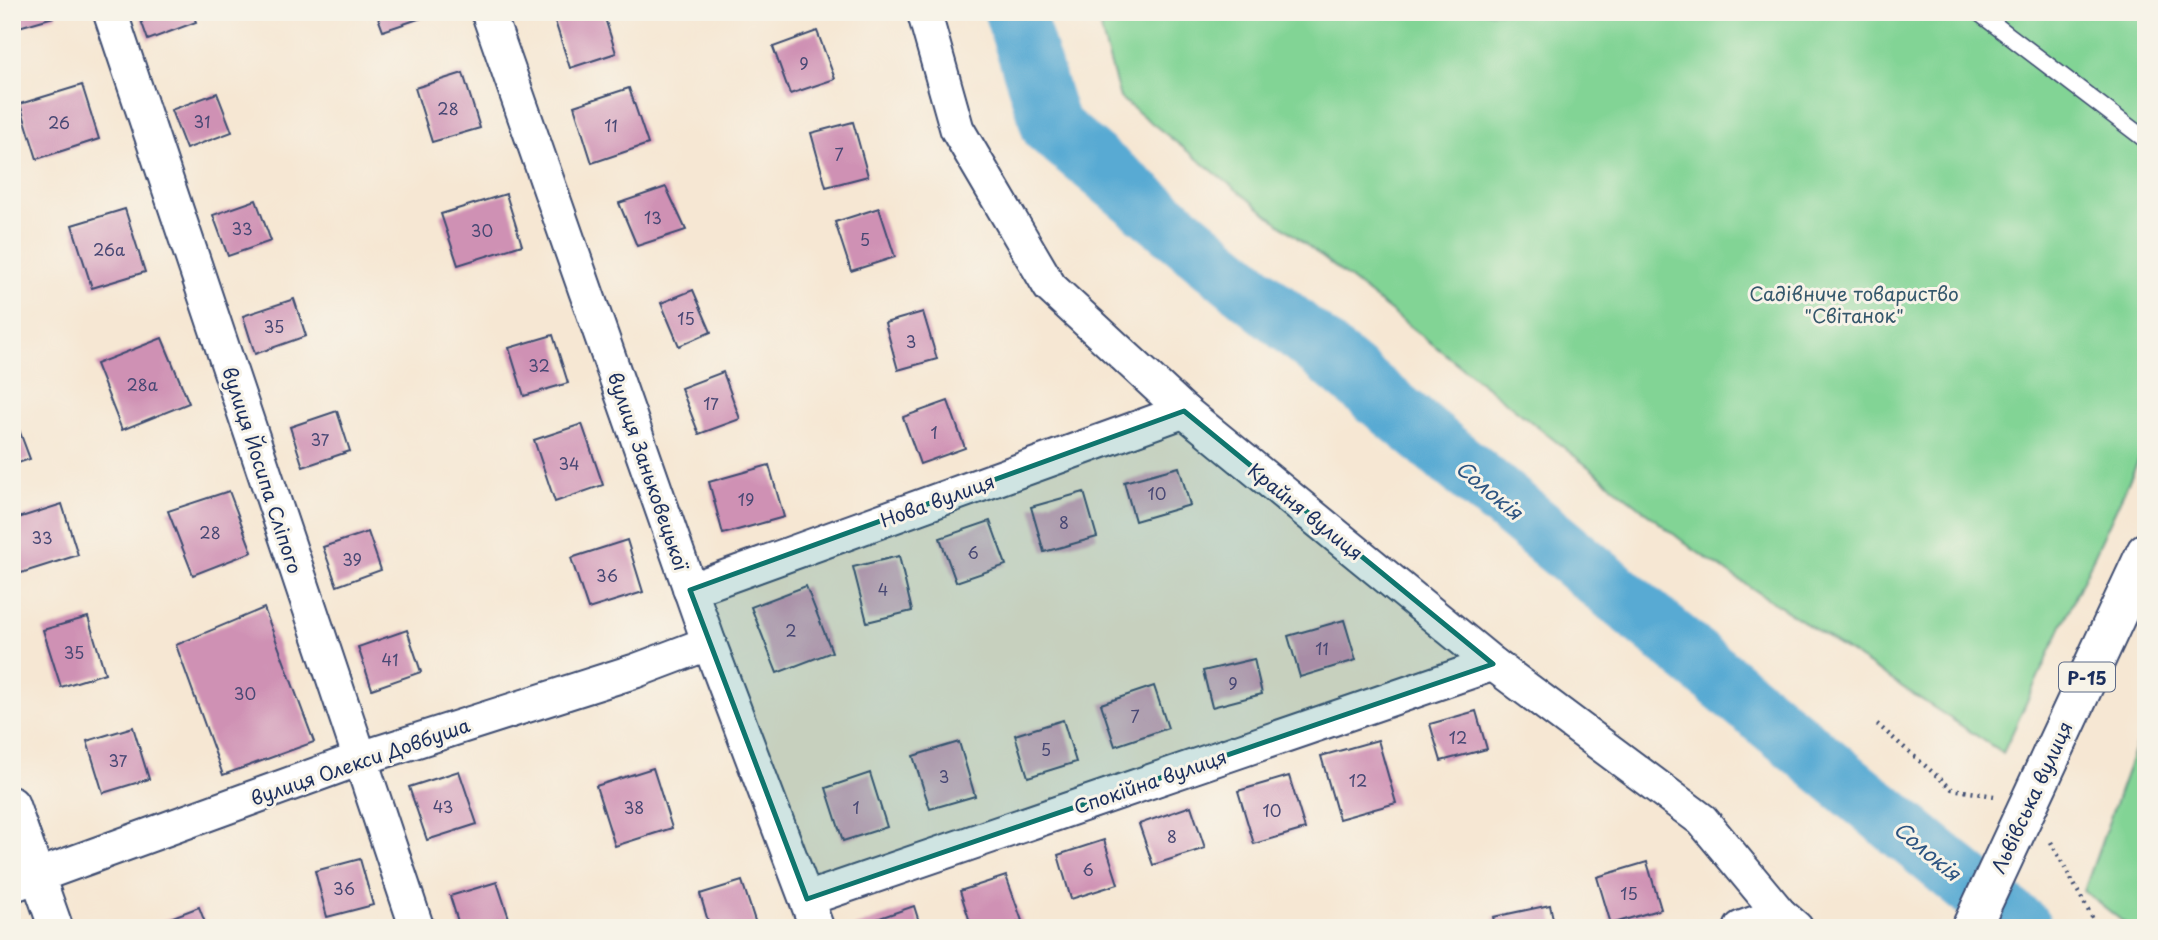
<svg xmlns="http://www.w3.org/2000/svg" width="2158" height="940" viewBox="0 0 2158 940" font-family="'Playpen Sans',sans-serif">
  <rect width="100%" height="100%" fill="#f7f3e8"/>
  <filter id="ink" filterUnits="userSpaceOnUse"><feTurbulence type="fractalNoise" baseFrequency=".0143" numOctaves="2"/><feDisplacementMap in="SourceGraphic" scale="14" xChannelSelector="R" yChannelSelector="G"/><feConvolveMatrix kernelMatrix="1 2 1 2 8 2 1 2 1" color-interpolation-filters="sRGB"/></filter>
  <filter id="wash" filterUnits="userSpaceOnUse"><feTurbulence type="fractalNoise" baseFrequency=".00686" numOctaves="4" result="noise"/><feDisplacementMap in="SourceGraphic" scale="28" xChannelSelector="R" yChannelSelector="G"/><feGaussianBlur stdDeviation="1.57" result="paint"/><feColorMatrix in="noise" values="0 0 0 0 0 0 0 0 0 0 0 0 0 0 0 0 0 1.4 0 .05"/><feComposite in="paint" operator="in"/></filter>
  <g filter="url(#wash)">
    <rect width="100%" height="100%" fill="#f6e7d3"/>
    <g fill="#82d495" stroke="#4e827a" stroke-width="2">
      <polygon points="1096,12 2146,12 2146,444 2003,753 1694,550 1120,98"/>
      <polygon points="2146,717 2146,928 2131,928 2084,891"/>
    </g>
    <g fill="none" stroke-linecap="round" stroke-linejoin="round">
      <polyline stroke="#58aad3" stroke-width="60" points="1014,12 1051,127 2022,928"/>
    </g>
    <g id="blocks">
      <g fill="#cf91b4">
        <polygon points="12,12 56,12 57,16 12,29"/>
        <polygon points="138,12 192,12 196,22 148,40"/>
        <polygon points="376,12 435,12 436,13 383,31"/>
        <polygon points="560,12 603,12 616,53 570,68 553,15"/>
        <polygon points="817,31 835,79 790,94 773,47"/>
        <polygon points="463,73 480,128 432,142 415,88"/>
        <polygon points="82,85 99,139 37,159 20,104"/>
        <polygon points="629,88 648,144 592,163 574,106"/>
        <polygon points="217,93 232,132 186,149 171,110"/>
        <polygon points="853,122 868,176 826,187 811,133"/>
        <polygon points="666,187 686,230 637,246 619,203"/>
        <polygon points="506,194 522,245 458,265 441,214"/>
        <polygon points="256,200 271,241 228,256 213,215"/>
        <polygon points="879,208 895,257 851,271 835,222"/>
        <polygon points="125,209 145,272 92,288 72,225"/>
        <polygon points="693,290 711,332 679,346 661,303"/>
        <polygon points="294,299 306,336 255,354 243,316"/>
        <polygon points="923,312 937,359 898,370 885,323"/>
        <polygon points="553,335 568,383 524,396 509,348"/>
        <polygon points="162,338 189,403 122,430 96,364"/>
        <polygon points="723,372 740,419 699,434 681,388"/>
        <polygon points="948,401 965,448 920,464 903,417"/>
        <polygon points="12,411 30,459 12,465"/>
        <polygon points="337,411 350,451 303,467 290,427"/>
        <polygon points="582,424 603,485 555,502 534,440"/>
        <polygon points="769,465 784,517 723,534 709,482"/>
        <polygon points="1179,467 1190,505 1135,521 1124,482"/>
        <polygon points="229,491 252,552 193,575 168,511"/>
        <polygon points="1084,492 1097,537 1044,552 1031,507"/>
        <polygon points="62,504 78,555 18,574 12,556 12,520"/>
        <polygon points="990,521 1006,565 956,582 940,538"/>
        <polygon points="368,532 381,570 337,586 323,547"/>
        <polygon points="627,540 643,592 588,609 571,558"/>
        <polygon points="899,556 912,611 867,622 853,567"/>
        <polygon points="806,586 832,652 777,673 751,607"/>
        <polygon points="264,608 314,742 223,775 176,645"/>
        <polygon points="88,617 105,673 61,687 43,630"/>
        <polygon points="1344,620 1356,660 1300,677 1288,636"/>
        <polygon points="407,630 421,672 372,689 358,647"/>
        <polygon points="1254,659 1262,694 1212,707 1203,671"/>
        <polygon points="1154,686 1168,728 1115,746 1101,704"/>
        <polygon points="1476,711 1487,749 1441,761 1430,724"/>
        <polygon points="1063,720 1076,762 1028,777 1015,735"/>
        <polygon points="133,727 149,779 103,793 87,741"/>
        <polygon points="1378,740 1396,803 1339,819 1321,756"/>
        <polygon points="959,742 975,796 930,809 913,756"/>
        <polygon points="653,768 672,828 615,846 596,786"/>
        <polygon points="459,771 477,824 427,840 409,787"/>
        <polygon points="870,773 887,827 843,841 826,788"/>
        <polygon points="1289,776 1305,829 1254,844 1238,791"/>
        <polygon points="1191,806 1205,848 1153,865 1139,824"/>
        <polygon points="1104,840 1118,884 1071,899 1058,855"/>
        <polygon points="360,859 373,905 327,917 315,871"/>
        <polygon points="1647,862 1661,909 1611,924 1597,877"/>
        <polygon points="1006,876 1022,921 1002,928 972,928 960,891"/>
        <polygon points="742,881 756,924 745,928 710,928 700,894"/>
        <polygon points="497,882 511,924 498,928 460,928 450,896"/>
        <polygon points="1550,905 1555,928 1496,928 1493,917"/>
        <polygon points="914,906 921,928 854,928 854,927"/>
        <polygon points="199,907 207,928 159,928 157,923"/>
      </g>
    </g>
  </g>
  <g filter="url(#ink)">
    <use href="#blocks" fill-opacity="0" stroke="#3c4b70" stroke-width="2"/>
    <g fill="none" stroke-linecap="round" stroke-linejoin="round">
      <defs>
        <polyline id="service" points="1978,12 2146,140"/>
        <g id="minor">
          <polyline points="110,12 417,928"/>
          <polyline points="488,12 709,643 817,928"/>
          <polyline points="924,12 957,129 1050,287 1184,411 1493,664 1702,820 1780,914 1796,928"/>
          <polyline points="690,590 1184,411"/>
          <polyline points="12,804 56,928"/>
          <polyline points="12,885 359,759 635,671 709,643"/>
          <polyline points="807,899 1493,664"/>
          <polyline points="1741,928 1780,914"/>
        </g>
        <polyline id="primary" points="1971,928 2146,552"/>
      </defs>
      <use href="#service" stroke="#3c4b70" stroke-width="19"/>
      <use href="#minor" stroke="#3c4b70" stroke-width="37"/>
      <use href="#primary" stroke="#3c4b70" stroke-width="42"/>
      <g stroke="#3c4b70" stroke-width="4.5" stroke-dasharray="2 5" stroke-linecap="butt">
        <polyline points="1877,724 1952,789 1994,796"/>
        <polyline points="2051,842 2098,928"/>
      </g>
      <use href="#service" stroke="#fff" stroke-width="16"/>
      <use href="#minor" stroke="#fff" stroke-width="33"/>
      <use href="#primary" stroke="#fff" stroke-width="38"/>
    </g>
  </g>
  <path fill="#0f766e" fill-opacity="0.2" stroke="#0f766e" stroke-width="5" stroke-linejoin="round" d="M1184,411L1493,664L807,899L690,590Z"/>
  <g text-anchor="middle" dominant-baseline="central" stroke-width="6" stroke-linejoin="round" paint-order="stroke">
    <g font-size="16" fill="#484874">
      <text x="804" y="63">9</text>
      <text x="448" y="108">28</text>
      <text x="202" y="121">31</text>
      <text x="59" y="122">26</text>
      <text x="611" y="125">11</text>
      <text x="839" y="154">7</text>
      <text x="653" y="217">13</text>
      <text x="242" y="228">33</text>
      <text x="482" y="230">30</text>
      <text x="865" y="239">5</text>
      <text x="109" y="249">26а</text>
      <text x="686" y="318">15</text>
      <text x="274" y="326">35</text>
      <text x="911" y="341">3</text>
      <text x="539" y="365">32</text>
      <text x="142" y="384">28а</text>
      <text x="711" y="403">17</text>
      <text x="934" y="432">1</text>
      <text x="320" y="439">37</text>
      <text x="569" y="463">34</text>
      <text x="1157" y="493">10</text>
      <text x="746" y="499">19</text>
      <text x="1064" y="522">8</text>
      <text x="210" y="532">28</text>
      <text x="42" y="537">33</text>
      <text x="973" y="552">6</text>
      <text x="352" y="559">39</text>
      <text x="607" y="575">36</text>
      <text x="883" y="589">4</text>
      <text x="791" y="630">2</text>
      <text x="1322" y="648">11</text>
      <text x="74" y="652">35</text>
      <text x="390" y="659">41</text>
      <text x="1233" y="683">9</text>
      <text x="245" y="693">30</text>
      <text x="1135" y="716">7</text>
      <text x="1458" y="737">12</text>
      <text x="1046" y="749">5</text>
      <text x="118" y="760">37</text>
      <text x="944" y="776">3</text>
      <text x="1358" y="780">12</text>
      <text x="443" y="806">43</text>
      <text x="634" y="807">38</text>
      <text x="856" y="807">1</text>
      <text x="1272" y="810">10</text>
      <text x="1172" y="836">8</text>
      <text x="1088" y="869">6</text>
      <text x="344" y="888">36</text>
      <text x="1629" y="893">15</text>
    </g>
    <rect fill="#f7f3e8" stroke="#5d6a87" stroke-width="2" x="2059" y="662.5" width="56" height="29" rx="5"/>
    <g font-size="18" font-weight="bold" fill="#1b2f5e">
      <text x="2087" y="677">Р-15</text>
    </g>
    <g font-size="19" fill="#35586c" stroke="#f7f3e8">
      <text x="1854" y="293">Садівниче товариство<tspan x="1854" dy="22">"Світанок"</tspan></text>
    </g>
    <g font-size="19" fill="#1b2f5e" stroke="#f7f3e8">
      <text transform="translate(263 470) rotate(72)">вулиця Йосипа Сліпого</text>
      <text transform="translate(649 471) rotate(71)">вулиця Заньковецької</text>
      <text transform="translate(937 500) rotate(-20)">Нова вулиця</text>
      <text transform="translate(1306 511) rotate(39)">Крайня вулиця</text>
      <text transform="translate(360 761) rotate(-19)">вулиця Олекси Довбуша</text>
      <text transform="translate(1150 781) rotate(-19)">Спокійна вулиця</text>
      <text transform="translate(2031 797) rotate(-65)">Львівська вулиця</text>
    </g>
    <g font-size="21" font-style="italic" fill="#2d5481" stroke="#f7f3e8">
      <text transform="translate(1490 489) rotate(40)">Солокія</text>
      <text transform="translate(1928 850) rotate(40)">Солокія</text>
    </g>
  </g>
  <rect width="2158" height="940" fill="none" stroke="#f7f3e8" stroke-width="42"/>
</svg>
